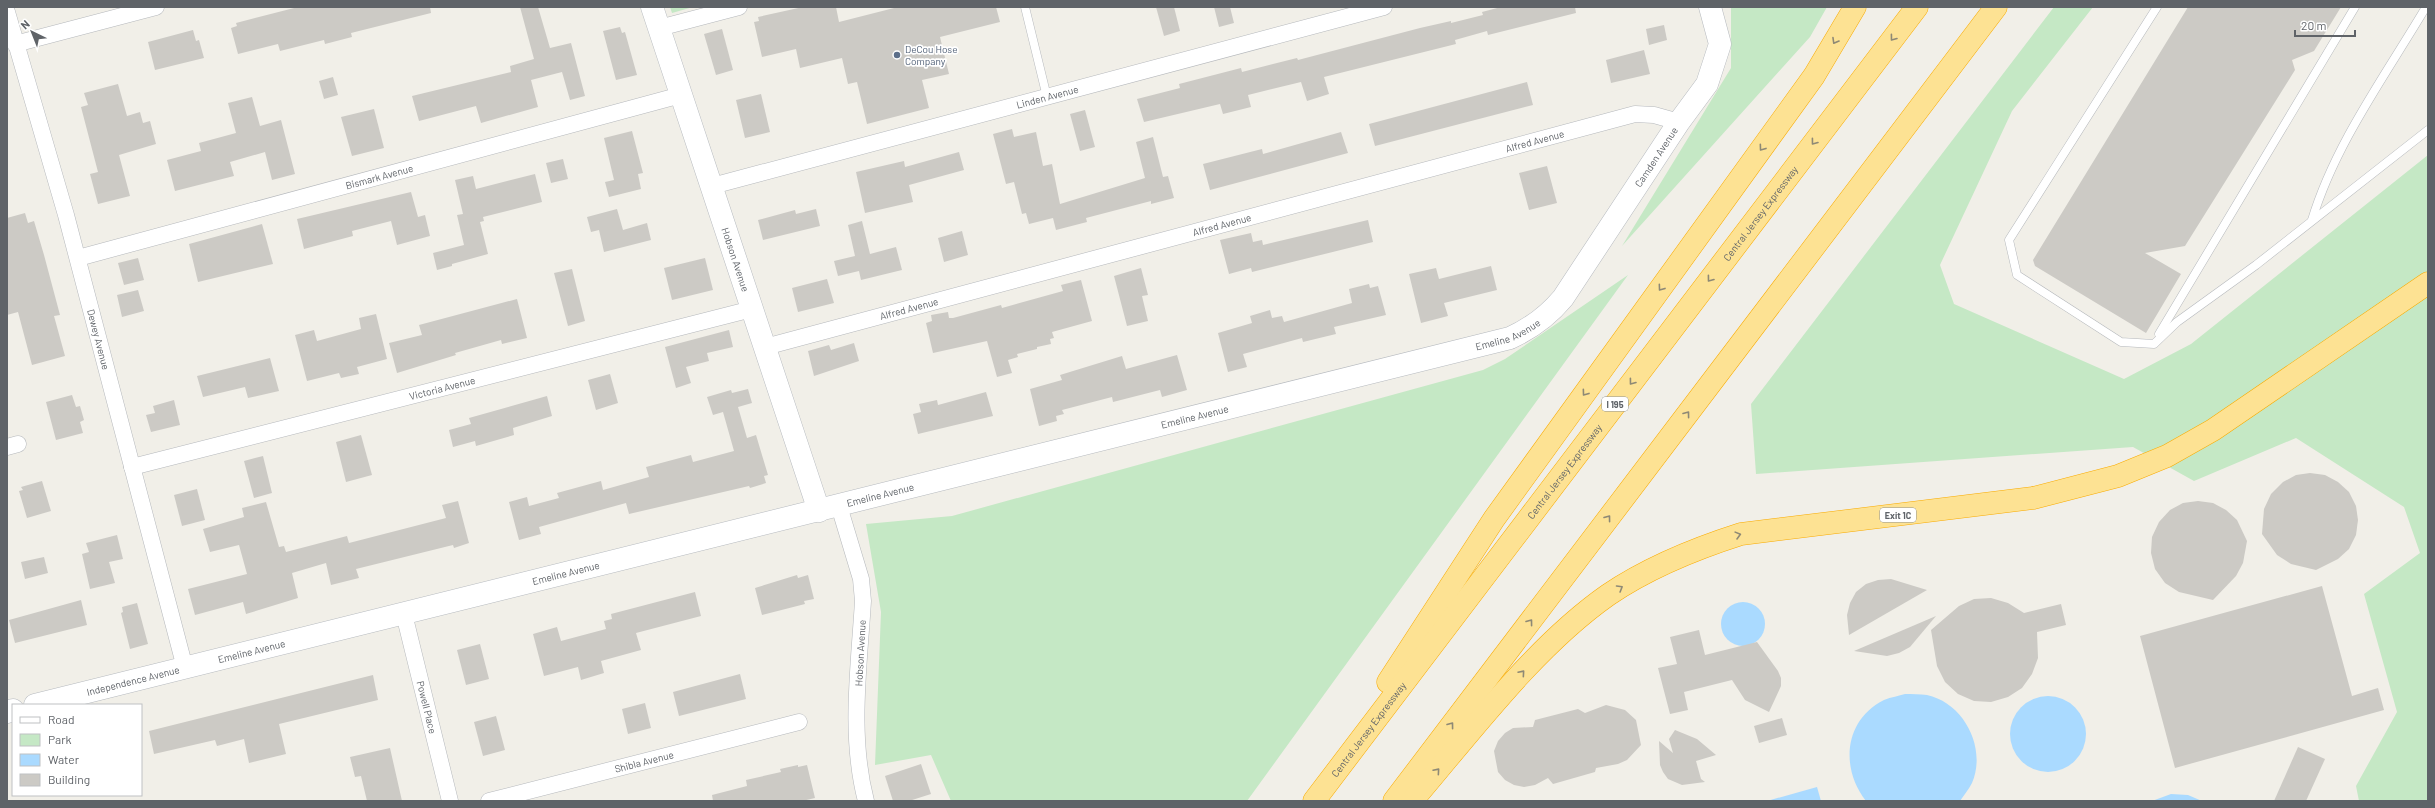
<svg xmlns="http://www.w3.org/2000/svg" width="2435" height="808" viewBox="0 0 2435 808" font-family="Barlow,sans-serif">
  <rect width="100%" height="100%" fill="#f1efe8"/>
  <g fill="#c5e8c5">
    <polygon points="670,7 693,7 672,13"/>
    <polygon points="1731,7 1827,7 1810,37 1622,246 1731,68"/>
    <polygon points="2054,7 2093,7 2012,111 1940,265 1954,304 2124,379 2191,344 2428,155 2428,801 2359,801 2356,786 2397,712 2364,594 2420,553 2404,507 2296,438 2194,481 2133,447 1756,474 1751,404"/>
    <polygon points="1628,275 1247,801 951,801 931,755 875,765 881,612 866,524 952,516 1483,370 1505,359"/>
  </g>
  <g fill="#aadaff">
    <circle cx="1743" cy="624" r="22"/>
    <path d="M1905,694C1912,694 1920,694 1927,695C1964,703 1987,748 1972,783C1969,789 1964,795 1960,801H1866C1840,768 1844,720 1884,700C1891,697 1899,696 1905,694Z"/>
    <circle cx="2048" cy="734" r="38"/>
    <polygon points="1817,787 1821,801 1767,801"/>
    <polygon points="2171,794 2188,795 2202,801 2152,801"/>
  </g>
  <g fill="#cccac5">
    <polygon points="298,7 430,7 431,13 351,33 352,37 325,44 324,40 280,51 278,44 238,54 231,28 237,26 236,23"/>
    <polygon points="520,7 538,7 550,48 571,43 585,96 570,100 562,72 531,80 538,107 481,123 476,106 419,121 412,96 511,72 510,66 534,59"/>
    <polygon points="803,7 836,7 839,22 898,7 996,7 1000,22 940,37 949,74 922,80 929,108 867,124 857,82 848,84 842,58 800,68 796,49 762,57 754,22 759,21 758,17"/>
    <polygon points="1156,7 1174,7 1180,31 1164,36"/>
    <polygon points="1214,7 1230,7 1234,23 1219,27"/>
    <polygon points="1501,7 1575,7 1576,13 1488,35 1487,31 1455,40 1456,44 1324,77 1329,94 1307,101 1301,82 1248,95 1251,107 1223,114 1220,104 1144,122 1137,99 1180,88 1179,84 1241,68 1242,72 1297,58 1298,60 1420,28 1451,21 1451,23 1483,15 1482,12"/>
    <polygon points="2188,7 2341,7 2314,51 2292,60 2295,70 2185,246 2145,253 2181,274 2146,333 2035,266 2033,260"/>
    <polygon points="1664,25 1667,40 1649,45 1646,29"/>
    <polygon points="620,27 622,33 625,32 637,75 616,80 603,31"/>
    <polygon points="722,29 733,70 716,75 704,34"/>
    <polygon points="193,30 196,41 199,40 204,58 155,70 148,42"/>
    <polygon points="1644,50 1650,74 1611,83 1606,60"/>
    <polygon points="333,77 338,95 324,99 319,81"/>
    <polygon points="1527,82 1533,105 1375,146 1369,124"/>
    <polygon points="118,84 127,116 140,112 143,123 150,121 156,144 119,155 130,196 98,204 90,174 98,172 81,107 88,105 84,93"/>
    <polygon points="761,94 770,132 745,138 736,100"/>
    <polygon points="252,97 260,126 281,120 295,174 272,180 265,152 230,162 234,176 175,191 167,160 201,151 199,143 236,133 228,103"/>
    <polygon points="374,109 384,148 352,156 341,117"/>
    <polygon points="1085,110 1095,147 1080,151 1070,114"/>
    <polygon points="1012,129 1014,137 1036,132 1043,166 1052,164 1060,204 1145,178 1136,142 1153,137 1163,177 1168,176 1174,198 1151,204 1151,201 1086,218 1087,222 1056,230 1053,218 1029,224 1026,213 1022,214 1014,182 1006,184 993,134"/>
    <polygon points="632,131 643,173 638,174 641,189 609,197 605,182 614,180 604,138"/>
    <polygon points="1341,132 1348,153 1210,190 1203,164 1262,149 1263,154"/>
    <polygon points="959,152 964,170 909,185 913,202 865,213 856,172 904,161 905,167"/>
    <polygon points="563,159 568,179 551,183 546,163"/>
    <polygon points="1547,166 1557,203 1529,210 1519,173"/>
    <polygon points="535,174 542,202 483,217 484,221 480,222 488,254 452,264 452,266 437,270 433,253 464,245 457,215 463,214 455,180 473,176 476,189"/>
    <polygon points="411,192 418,217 425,215 430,236 397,245 391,221 352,231 353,236 304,249 297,219"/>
    <polygon points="617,209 623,230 647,223 651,240 604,252 599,230 591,232 587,217"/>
    <polygon points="816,209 820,226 763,240 758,220 795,210 796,214"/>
    <polygon points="25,213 28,223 34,221 44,255 60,315 54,316 65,356 32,365 18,312 7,315 7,218"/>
    <polygon points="1368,220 1373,242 1252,272 1251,268 1229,274 1220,240 1251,233 1253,242 1262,240 1263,245"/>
    <polygon points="862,221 870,254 896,247 902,270 861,280 859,271 838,276 834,261 855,256 848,225"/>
    <polygon points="262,224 273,264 198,282 189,244"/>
    <polygon points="962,231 968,255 944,262 938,238"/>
    <polygon points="138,258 144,280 124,285 118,263"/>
    <polygon points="705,258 713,290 672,300 664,268"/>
    <polygon points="1491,266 1497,290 1444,303 1448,316 1421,323 1409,274 1436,268 1439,279"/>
    <polygon points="1141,268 1148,295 1142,296 1148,321 1127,326 1114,276"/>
    <polygon points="572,269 585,321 568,326 554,273"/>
    <polygon points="827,279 834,303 798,312 792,288"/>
    <polygon points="1081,280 1092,321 1052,332 1054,338 1050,339 1051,344 1037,347 1037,349 1017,354 1018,357 1008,360 1012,373 997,377 987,341 933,353 926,323 932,321 931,315 948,312 949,318 953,318 1001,305 1002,308 1063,291 1061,285"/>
    <polygon points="1369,284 1370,288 1378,286 1386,315 1334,327 1336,334 1303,342 1302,338 1243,354 1247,367 1228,372 1218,333 1252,323 1250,316 1270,310 1272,318 1282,316 1284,322 1352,303 1349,289"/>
    <polygon points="138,290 144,311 122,317 117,295"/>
    <polygon points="517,299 527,338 502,344 501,340 455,353 456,355 397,373 389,343 422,335 419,325"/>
    <polygon points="376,314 387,359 357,367 359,374 341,378 339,373 307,381 295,335 314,330 317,341 361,329 359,318"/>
    <polygon points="729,330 733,347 707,353 709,361 686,367 691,383 676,388 665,347"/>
    <polygon points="854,343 859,361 814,376 808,351 829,345 831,350"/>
    <polygon points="1177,355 1187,390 1162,397 1160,390 1113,402 1112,397 1062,410 1064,414 1056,416 1057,421 1039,426 1030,389 1062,380 1060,375 1122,356 1126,369"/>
    <polygon points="270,358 279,391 248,398 245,387 203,397 197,376"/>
    <polygon points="610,374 618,403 596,410 588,380"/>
    <polygon points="748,389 752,403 738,407 747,438 756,435 768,475 764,476 766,483 750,488 749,486 629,514 626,503 539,527 541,534 519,540 509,502 527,497 529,506 559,498 557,493 601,481 603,490 649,477 646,467 691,455 693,462 734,451 723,412 713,415 707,397 731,390 732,393"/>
    <polygon points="986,392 993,416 918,434 913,414 921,412 919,404 937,400 938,405"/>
    <polygon points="72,395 76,407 80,406 84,420 80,422 83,433 56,440 46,402"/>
    <polygon points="547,396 552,416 513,428 514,435 476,446 475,441 453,447 449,430 471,424 469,418"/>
    <polygon points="174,400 180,425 151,432 146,415 155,413 153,406"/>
    <polygon points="361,435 372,475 346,482 336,442"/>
    <polygon points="263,456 272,493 254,498 244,461"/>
    <polygon points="2310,473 2325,475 2338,482 2349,492 2356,506 2358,520 2356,535 2349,549 2338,559 2316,570 2291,564 2277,555 2262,534 2264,509 2271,494 2283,482 2296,475"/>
    <polygon points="42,481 51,511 27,518 19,491 23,490 21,487"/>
    <polygon points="197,489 205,520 182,526 174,495"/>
    <polygon points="458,501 469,543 454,548 453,545 356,569 359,578 331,585 326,563 292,573 298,598 246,614 243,602 195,615 188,589 247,574 239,545 210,552 203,529 244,517 242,508 266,502 279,547 284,546 286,552 347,536 349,543 446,518 442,505"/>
    <polygon points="2198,501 2213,503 2226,510 2237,520 2247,541 2243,563 2236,576 2213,600 2179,592 2165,583 2155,569 2151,553 2152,537 2159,522 2170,510 2183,503"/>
    <polygon points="117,535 123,559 109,562 115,583 90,589 82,554 89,552 86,543"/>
    <polygon points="44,557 48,573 25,579 21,562"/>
    <polygon points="797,575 798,578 808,575 814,599 804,601 805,604 762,615 755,588"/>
    <polygon points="1891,579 1927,590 1849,635 1847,615 1850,603 1856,592 1866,584 1878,580"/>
    <polygon points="2322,586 2352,696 2378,688 2384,710 2175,768 2140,636"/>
    <polygon points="695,592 701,616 636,633 641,650 601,661 604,673 581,680 578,667 544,676 533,634 557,627 561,641 606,629 604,621 612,619 611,614"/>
    <polygon points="1991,598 2008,603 2024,613 2061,604 2066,625 2037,632 2038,658 2032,674 2022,688 2008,697 1991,702 1974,701 1958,694 1945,682 1937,666 1931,630 1959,606 1974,599"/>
    <polygon points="81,600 87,625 15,643 9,620"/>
    <polygon points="137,603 148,644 130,649 121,613 123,612 122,607"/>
    <polygon points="1936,616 1910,647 1899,653 1887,656 1854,651"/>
    <polygon points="1699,630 1705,655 1757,642 1778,671 1781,678 1781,686 1769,712 1745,700 1732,680 1684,692 1688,710 1670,714 1658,668 1677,664 1670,637"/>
    <polygon points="480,644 489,679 466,685 457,650"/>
    <polygon points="740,674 746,699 679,716 673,692"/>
    <polygon points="373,675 378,700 279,724 286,754 249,763 244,739 217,746 215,740 154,754 149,731"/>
    <polygon points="645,703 651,728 628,734 622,709"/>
    <polygon points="1606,705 1625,710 1636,720 1641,745 1627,760 1618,764 1596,768 1595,772 1553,784 1548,778 1535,785 1524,787 1514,785 1505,780 1498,772 1494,751 1498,741 1505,733 1513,728 1533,727 1535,720 1578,709 1585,713"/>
    <polygon points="496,716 505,750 483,756 474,722"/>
    <polygon points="1782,718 1787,735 1759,743 1754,726"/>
    <polygon points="1675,730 1697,739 1716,755 1696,761 1701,779 1705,782 1682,785 1668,779 1663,772 1660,765 1659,741 1673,753 1669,739"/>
    <polygon points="2298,747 2325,759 2306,801 2274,801"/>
    <polygon points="390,748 402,801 367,801 361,776 355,777 350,757"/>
    <polygon points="921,764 931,794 909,801 893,801 885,776"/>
    <polygon points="798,765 798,767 807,765 815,798 802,801 713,801 712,795 747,786 746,780 781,772 780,769"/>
  </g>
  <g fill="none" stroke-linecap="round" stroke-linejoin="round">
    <defs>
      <g id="lane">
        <polyline points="1025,7 1047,97"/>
        <polyline points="2157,7 2009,240 2017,275 2121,342 2154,344 2177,322 2256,265 2428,130"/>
        <path d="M2312,220C2335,144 2385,76 2426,7"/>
        <polyline points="2159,334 2355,7"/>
      </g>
      <g id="street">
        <path id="s1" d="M7,12L66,215L185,668"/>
        <polyline points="659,28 739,7"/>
        <polyline points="15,44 156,7"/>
        <path id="s2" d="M712,186L1384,7"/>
        <path id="s3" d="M78,258L681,95"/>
        <path id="s4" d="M765,347L1635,114L1654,115L1679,122"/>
        <polyline points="7,447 18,444"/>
        <path id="s5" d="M132,467L752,309"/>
        <path d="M839,506L861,579L863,601C859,667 849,736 866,801"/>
        <path id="s6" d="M404,614L450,801"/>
        <path id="s7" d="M489,801L799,722"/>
      </g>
      <g id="secondary">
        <path id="s8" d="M652,7L819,511"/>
        <path id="s9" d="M35,705L1510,338C1532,328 1548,316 1563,298L1679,122L1707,84L1720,44L1710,7"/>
        <polyline points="7,712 13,710"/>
      </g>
      <g id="highway">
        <polyline points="1388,682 1494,519 1814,76 1855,7"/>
        <path id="s10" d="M1314,801L1917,7"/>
        <polyline points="1394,801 1996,7"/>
        <path d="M1412,801C1471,732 1534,647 1608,595C1649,567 1694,549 1741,534L2033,498L2118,476L2167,456L2213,430L2428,283"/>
      </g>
    </defs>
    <use href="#lane" stroke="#b5b8bc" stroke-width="9"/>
    <use href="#street" stroke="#b5b8bc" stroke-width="17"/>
    <use href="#secondary" stroke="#b6babf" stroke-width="23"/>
    <use href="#highway" stroke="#f9ab00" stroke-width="23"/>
    <use href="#lane" stroke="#fff" stroke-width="8"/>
    <use href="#street" stroke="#fff" stroke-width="16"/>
    <use href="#secondary" stroke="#fff" stroke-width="22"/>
    <use href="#highway" stroke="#fde293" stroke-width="22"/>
  </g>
  <defs><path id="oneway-chevron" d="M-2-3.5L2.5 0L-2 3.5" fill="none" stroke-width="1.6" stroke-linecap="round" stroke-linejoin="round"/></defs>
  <g stroke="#8e8975">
    <use href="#oneway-chevron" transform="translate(1893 38) rotate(127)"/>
    <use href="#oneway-chevron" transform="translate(1835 41) rotate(120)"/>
    <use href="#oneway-chevron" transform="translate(1814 142) rotate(127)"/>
    <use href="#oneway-chevron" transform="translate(1762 148) rotate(126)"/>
    <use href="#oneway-chevron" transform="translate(1710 279) rotate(127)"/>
    <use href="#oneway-chevron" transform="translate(1661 288) rotate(126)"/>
    <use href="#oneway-chevron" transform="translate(1632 382) rotate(127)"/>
    <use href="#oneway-chevron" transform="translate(1585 393) rotate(126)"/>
    <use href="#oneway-chevron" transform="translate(1687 414) rotate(-53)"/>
    <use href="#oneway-chevron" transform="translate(1608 518) rotate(-53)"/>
    <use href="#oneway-chevron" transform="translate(1738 535) rotate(-15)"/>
    <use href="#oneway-chevron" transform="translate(1620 588) rotate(-31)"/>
    <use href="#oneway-chevron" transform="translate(1530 622) rotate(-53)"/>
    <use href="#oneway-chevron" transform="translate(1522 673) rotate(-49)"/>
    <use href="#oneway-chevron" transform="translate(1451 725) rotate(-53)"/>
    <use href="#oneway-chevron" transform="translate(1437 771) rotate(-49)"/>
  </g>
  <circle fill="#5c6f8a" stroke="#fff" stroke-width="1.5" cx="897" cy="55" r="4"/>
  <g text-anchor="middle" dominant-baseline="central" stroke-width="3.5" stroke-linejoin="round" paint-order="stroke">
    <g fill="#fff" stroke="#8f9295" stroke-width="1">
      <rect x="1602" y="397" width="26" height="14" rx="3"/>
      <rect x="1880" y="508" width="36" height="14" rx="3"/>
    </g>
    <g font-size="9" font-weight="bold" fill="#5f6368">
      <text x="1615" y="404">I 195</text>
      <text x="1898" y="515">Exit 1C</text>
    </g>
    <g font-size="10" fill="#4e5e75" stroke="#fff" text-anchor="start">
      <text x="905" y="49">DeCou Hose<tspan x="905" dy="12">Company</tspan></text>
    </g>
    <g font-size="10" fill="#5f6368" stroke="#fff">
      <text stroke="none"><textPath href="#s2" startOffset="347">Linden Avenue</textPath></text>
      <text stroke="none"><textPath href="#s4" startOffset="797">Alfred Avenue</textPath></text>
      <text stroke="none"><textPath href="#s9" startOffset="1756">Camden Avenue</textPath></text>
      <text stroke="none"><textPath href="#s3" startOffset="312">Bismark Avenue</textPath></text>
      <text stroke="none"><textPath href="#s10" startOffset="738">Central Jersey Expressway</textPath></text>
      <text stroke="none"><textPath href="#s4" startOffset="473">Alfred Avenue</textPath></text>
      <text stroke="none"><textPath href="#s8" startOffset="266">Hobson Avenue</textPath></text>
      <text stroke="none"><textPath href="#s4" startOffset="149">Alfred Avenue</textPath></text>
      <text stroke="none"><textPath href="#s9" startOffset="1519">Emeline Avenue</textPath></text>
      <text stroke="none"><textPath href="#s1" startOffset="340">Dewey Avenue</textPath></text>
      <text stroke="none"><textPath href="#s5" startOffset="320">Victoria Avenue</textPath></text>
      <text stroke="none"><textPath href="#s9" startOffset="1195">Emeline Avenue</textPath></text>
      <text stroke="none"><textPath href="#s10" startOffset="414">Central Jersey Expressway</textPath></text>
      <text stroke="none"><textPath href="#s9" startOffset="871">Emeline Avenue</textPath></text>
      <text stroke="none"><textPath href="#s9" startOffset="547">Emeline Avenue</textPath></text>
      <text stroke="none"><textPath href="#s9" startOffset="223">Emeline Avenue</textPath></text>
      <text transform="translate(860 653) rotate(-87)">Hobson Avenue</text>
      <text stroke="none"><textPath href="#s9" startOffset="101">Independence Avenue</textPath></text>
      <text stroke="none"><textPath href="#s6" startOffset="96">Powell Place</textPath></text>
      <text stroke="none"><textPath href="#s10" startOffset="90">Central Jersey Expressway</textPath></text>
      <text stroke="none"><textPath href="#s7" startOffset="160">Shibla Avenue</textPath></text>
    </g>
  </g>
  <rect width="2435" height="808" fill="none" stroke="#5f6368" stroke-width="16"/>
  <rect x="12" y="704" width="130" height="92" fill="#ffffff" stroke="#bfc1c3"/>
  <rect x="20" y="717" width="20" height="6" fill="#ffffff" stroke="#bfc1c3"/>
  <text x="48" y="724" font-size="12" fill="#5f6368">Road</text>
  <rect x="20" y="734" width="20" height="12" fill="#c5e8c5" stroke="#bfc1c3"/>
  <text x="48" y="744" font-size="12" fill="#5f6368">Park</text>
  <rect x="20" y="754" width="20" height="12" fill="#aadaff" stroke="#bfc1c3"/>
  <text x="48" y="764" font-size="12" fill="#5f6368">Water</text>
  <rect x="20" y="774" width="20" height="12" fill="#cccac5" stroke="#bfc1c3"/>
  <text x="48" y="784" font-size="12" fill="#5f6368">Building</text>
  <g transform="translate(32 32) rotate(317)" stroke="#ffffff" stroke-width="3" paint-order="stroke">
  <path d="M0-3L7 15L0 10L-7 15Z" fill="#5f6368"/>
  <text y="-6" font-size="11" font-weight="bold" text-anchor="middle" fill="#5f6368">N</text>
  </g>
  <path d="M2295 30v6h60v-6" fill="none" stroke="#5f6368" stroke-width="2"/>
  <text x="2301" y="30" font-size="12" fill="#5f6368" stroke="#ffffff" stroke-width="3" paint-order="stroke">20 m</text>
</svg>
